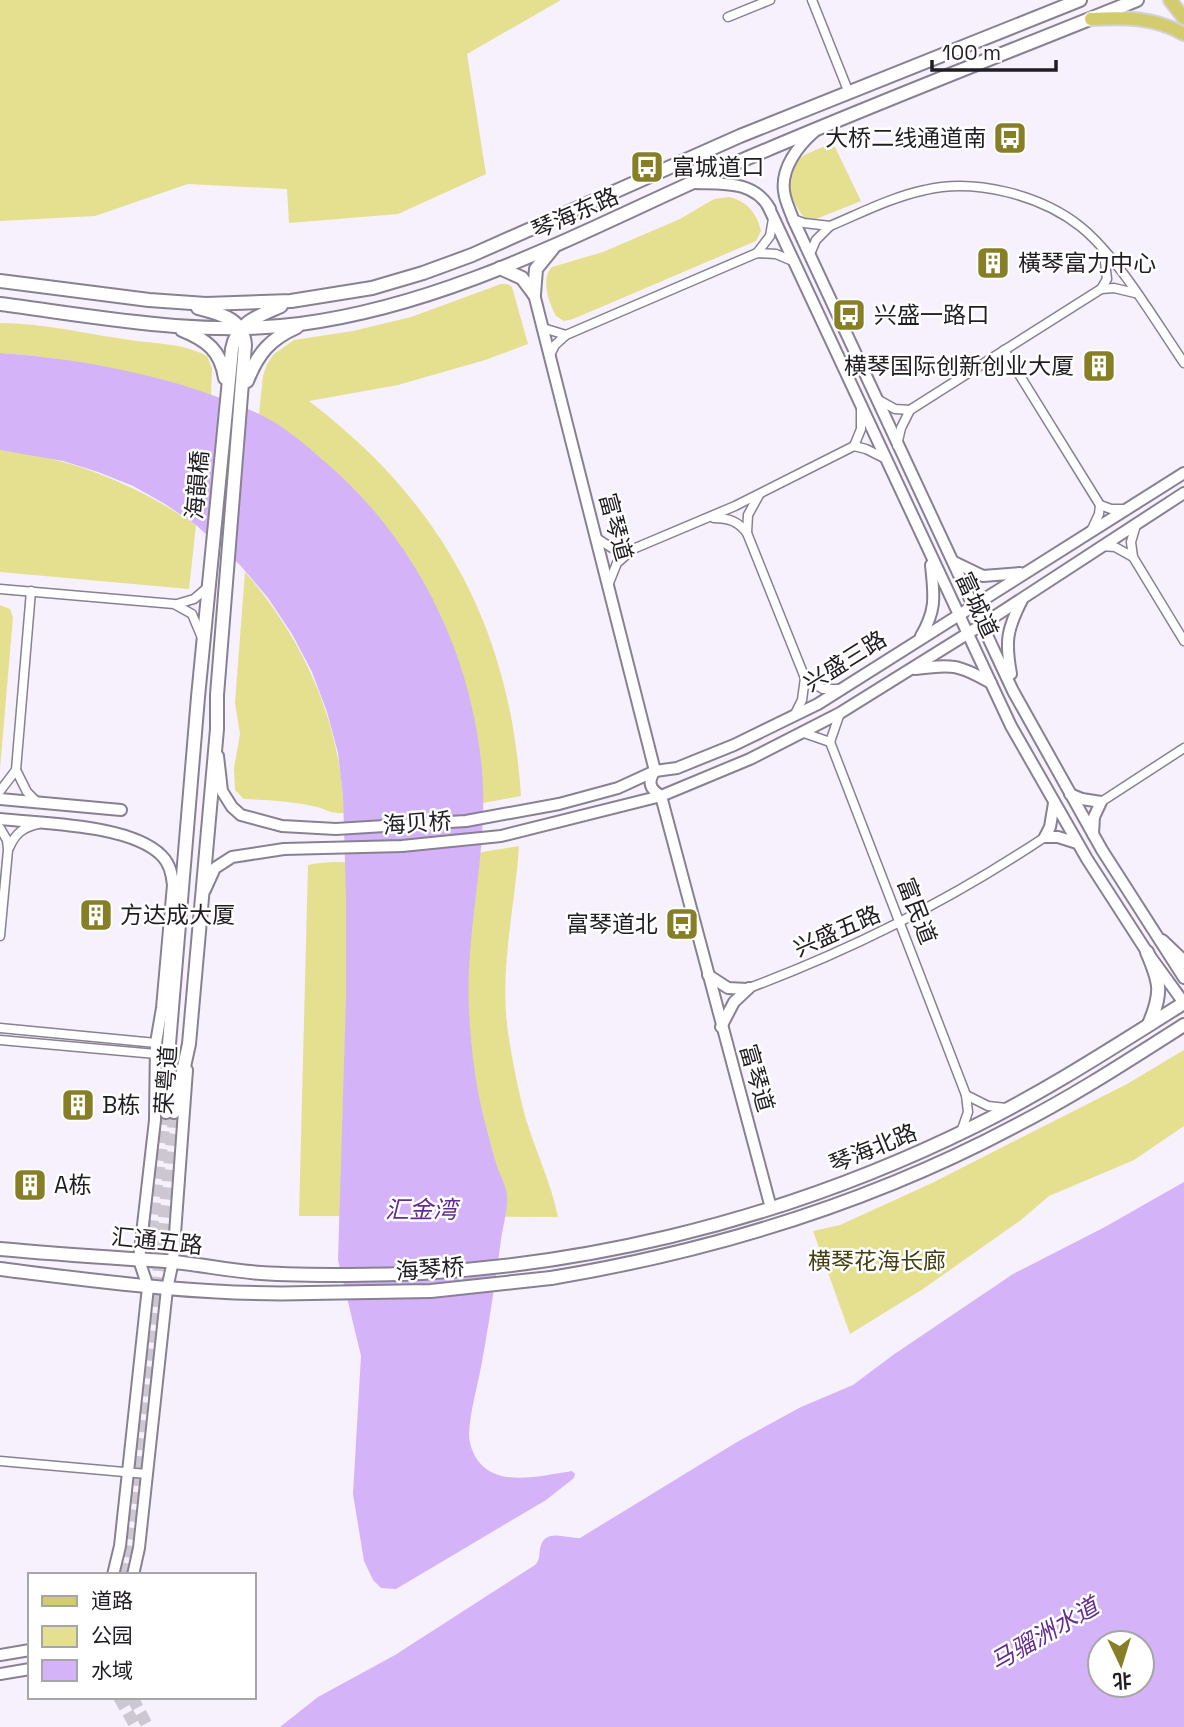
<svg xmlns="http://www.w3.org/2000/svg" width="1184" height="1727" viewBox="0 0 1184 1727" font-family="'Space Grotesk','Noto Sans SC',sans-serif">
  <rect width="100%" height="100%" fill="#f7f1fd"/>
  <g fill="#e5df90">
    <polygon points="0,0 561,0 467,54 486,174 398,214 289,223 287,189 188,184 95,216 0,221"/>
    <path d="M833,143L861,201L816,219L805,218C792,204 781,177 797,161C806,152 822,148 833,143Z"/>
    <path d="M729,197C747,201 757,213 761,231L756,241L573,319L564,321L556,316C549,303 540,279 552,267L603,252L680,219L714,199Z"/>
    <path d="M501,284H507L512,287L528,344L485,360L398,385L309,401C443,503 510,628 521,796L483,803C477,638 399,502 259,414L263,376L267,364L274,354L294,340L353,331L411,317Z"/>
    <path d="M0,323C42,323 82,333 123,339C151,344 181,342 207,356L212,368L211,396C143,373 72,358 0,353Z"/>
    <path d="M0,450C73,458 135,484 196,525L189,589L0,572Z"/>
    <path d="M245,572C304,640 341,722 344,813C331,814 328,810 317,807C293,801 268,800 244,799L235,790L234,768L240,734L235,703Z"/>
    <polygon points="0,605 10,609 13,617 0,769"/>
    <path d="M519,846C515,908 499,969 508,1032C512,1059 518,1089 525,1116C535,1150 551,1182 558,1217L299,1216L308,865C335,859 357,864 384,863C429,862 475,853 519,846Z"/>
    <polygon points="1184,1050 1184,1126 1134,1160 1049,1196 1021,1220 923,1289 850,1334 813,1231 840,1225 932,1183 1127,1084"/>
  </g>
  <g fill="#d5b3f9" fill-rule="evenodd">
    <path d="M0,353C86,359 177,377 257,413C281,424 304,443 324,461C415,538 471,651 482,769C489,851 465,929 469,1010C471,1050 476,1091 487,1130C490,1142 493,1154 497,1166C500,1175 506,1186 507,1195C508,1209 503,1226 501,1240C495,1282 489,1325 481,1367C477,1388 470,1412 469,1434C469,1444 473,1454 479,1462C499,1488 544,1475 572,1471L575,1474L574,1478L546,1500L396,1589L381,1588L373,1580L364,1561L353,1494L361,1356L338,1260L346,997V896L343,796L338,753L327,712L312,672L292,634L268,598L240,565L196,525L165,504L133,486L98,472L63,461L0,450Z"/>
    <path d="M1184,1182V1727H280L318,1697L395,1655L535,1565C540,1559 539,1556 540,1549C544,1527 566,1539 580,1538L737,1442L801,1407L853,1385L893,1355L1013,1274L1103,1228ZM1142,1643V1685H1100V1643Z"/>
  </g>
  <g fill="none" stroke-linecap="round" stroke-linejoin="round">
    <g stroke="#ccc7d1" stroke-width="12" stroke-dasharray="12 6" stroke-linecap="butt">
      <polyline points="147,1268 166,1112"/>
      <polyline points="124,1575 133,1517 174,1119"/>
      <polyline points="119,1697 136,1727"/>
      <polyline points="132,1697 148,1727"/>
    </g>
    <defs>
      <g id="minor">
        <polyline points="812,0 849,93"/>
        <polyline points="728,17 770,0"/>
        <polyline points="793,219 804,223 830,226 816,240 810,254"/>
        <path d="M830,226C861,213 892,197 925,190C975,178 1041,195 1081,227C1118,257 1156,322 1184,363"/>
        <polyline points="757,253 770,236 773,219"/>
        <polyline points="1101,289 1114,288 1135,293"/>
        <polyline points="543,328 566,335"/>
        <polyline points="1004,350 1100,505"/>
        <polyline points="550,355 555,345 566,335 757,253 776,254 795,262"/>
        <polyline points="877,399 895,409 910,410"/>
        <polyline points="897,445 901,428 910,410 1101,289 1107,279 1104,253"/>
        <polyline points="854,446 866,449 886,459"/>
        <polyline points="759,495 748,515 747,533 805,678 802,700 795,714"/>
        <path d="M714,518C728,518 738,521 747,533"/>
        <polyline points="1091,531 1099,514 1100,505 1111,509 1127,509"/>
        <polyline points="598,539 612,548 633,549"/>
        <polyline points="1101,546 1115,547 1133,557 1131,542 1136,525"/>
        <polyline points="1133,557 1184,641"/>
        <polyline points="609,583 617,563 633,549 735,506 854,446 861,429 861,410"/>
        <polyline points="0,589 174,604 192,614 202,638"/>
        <polyline points="177,604 194,599 208,587"/>
        <polyline points="805,678 823,689 841,689"/>
        <polyline points="804,733 830,742"/>
        <polyline points="830,742 966,1095 968,1112 961,1132"/>
        <polyline points="830,742 840,713"/>
        <polyline points="16,770 27,792 37,802"/>
        <polyline points="0,791 16,770 31,591"/>
        <polyline points="1101,802 1184,748"/>
        <polyline points="0,828 7,840 8,850 0,936"/>
        <path d="M9,848C15,834 23,827 38,824"/>
        <path d="M749,988C854,949 952,899 1045,837"/>
        <polyline points="0,1028 156,1043"/>
        <polyline points="0,1040 156,1054"/>
        <polyline points="966,1095 988,1106 1006,1108"/>
        <polyline points="0,1461 147,1474"/>
      </g>
      <g id="tertiary">
        <path d="M814,132C798,146 781,168 784,191C785,201 790,210 793,219L1013,691L1102,850L1184,978"/>
        <path d="M694,183C723,184 754,180 770,209"/>
        <polyline points="768,206 1011,726 1087,859 1147,952 1184,1003"/>
        <polyline points="534,294 655,771"/>
        <polyline points="954,562 983,576 1020,573"/>
        <path d="M921,636C937,609 934,595 931,565"/>
        <path d="M915,669C952,664 958,664 991,683"/>
        <path d="M1011,674C1005,641 1007,629 1022,600"/>
        <polyline points="218,756 222,791 232,807 241,815 282,826 336,829 466,821 559,804 618,788 655,771 677,768 734,745 818,704 1184,473"/>
        <path d="M655,771C647,782 650,789 661,796"/>
        <polyline points="1070,794 1082,799 1101,802 1094,817 1093,834"/>
        <polyline points="661,796 771,1208"/>
        <polyline points="0,799 121,810"/>
        <path d="M0,819C42,824 131,824 162,856C170,864 172,874 173,885L162,1008L156,1043L155,1120L139,1260L148,1287L120,1546L113,1575"/>
        <polyline points="1045,837 1050,827 1054,803"/>
        <polyline points="1045,837 1058,837 1077,843"/>
        <polyline points="205,890 215,868 232,857 284,849 402,846 501,836 661,796 750,759 840,713 983,624 1184,493"/>
        <polyline points="708,975 728,988 747,989"/>
        <polyline points="721,1027 734,1002 749,988"/>
        <polyline points="133,1575 139,1548 167,1289 173,1261 187,1070"/>
        <polyline points="0,1655 30,1650"/>
        <polyline points="0,1674 30,1669"/>
      </g>
      <g id="secondary">
        <polyline points="500,268 522,278 534,294"/>
        <polyline points="0,281 149,300 206,304 291,301 372,288 423,273 472,255 740,136 1080,0"/>
        <polyline points="534,294 536,269 553,248"/>
        <path d="M0,304C99,317 200,337 300,324C453,304 590,227 729,166C863,108 1001,55 1137,0"/>
        <path d="M182,330C207,340 221,351 225,378"/>
        <path d="M247,381C258,353 270,339 297,327"/>
        <polyline points="1162,941 1184,962"/>
        <path d="M1147,952C1160,982 1163,992 1149,1024"/>
        <path d="M166,1112L169,1044L198,697L232,349C237,322 259,316 281,306"/>
        <path d="M174,1112L189,1044L217,729V695L245,345C243,318 220,314 198,308"/>
        <path d="M0,1249C44,1253 87,1256 131,1259C145,1260 160,1260 174,1262C203,1265 232,1271 261,1273C290,1275 319,1275 348,1275C564,1275 781,1222 975,1126C1048,1090 1115,1046 1184,1003"/>
        <path d="M0,1269C104,1282 205,1296 310,1293"/>
        <path d="M551,1278C713,1251 870,1203 1015,1126C1074,1096 1129,1060 1184,1025"/>
      </g>
      <g id="primary">
        <polyline points="1170,0 1184,18"/>
        <path d="M1091,19C1124,17 1154,17 1184,34"/>
      </g>
    </defs>
    <use href="#minor" stroke="#888192" stroke-width="11"/>
    <use href="#tertiary" stroke="#888192" stroke-width="14"/>
    <use href="#secondary" stroke="#888192" stroke-width="16"/>
    <use href="#primary" stroke="#d2d2d3" stroke-width="16"/>
    <use href="#minor" stroke="#fff" stroke-width="8"/>
    <use href="#tertiary" stroke="#fff" stroke-width="10"/>
    <use href="#secondary" stroke="#fff" stroke-width="12"/>
    <use href="#primary" stroke="#d3cc6e" stroke-width="12"/>
    <defs>
      <polyline id="secondary-bridge" points="310,1293 431,1291 551,1278"/>
    </defs>
    <use href="#secondary-bridge" stroke="#888192" stroke-width="16" stroke-linecap="butt"/>
    <use href="#secondary-bridge" stroke="#fff" stroke-width="12"/>
  </g>
  <defs>
    <symbol id="bus-square" viewBox="-11 -11 22 22"><rect x="-9" y="-9" width="18" height="18" rx="4" fill="#867f26" stroke="#fff"/><path d="M-5-6H5V4H4V6H2V4H-2V6H-4V4H-5ZM-3.5-4V0h7V-4ZM-3.5 1.2v1.5H-2V1.2ZM2 1.2v1.5H3.5V1.2Z" fill="#fff"/></symbol>
    <symbol id="building-square" viewBox="-11 -11 22 22"><rect x="-9" y="-9" width="18" height="18" rx="4" fill="#867f26" stroke="#fff"/><path d="M-4-6H4V6H1V3H-1V6H-4ZM-2.5-4.3h1.7v1.8h-1.7ZM.8-4.3h1.7v1.8H.8ZM-2.5-1h1.7V.8h-1.7ZM.8-1h1.7V.8H.8Z" fill="#fff"/></symbol>
  </defs>
  <g fill-rule="evenodd">
    <use href="#bus-square" x="991" y="119" width="38" height="38"/>
    <use href="#bus-square" x="628" y="148" width="38" height="38"/>
    <use href="#building-square" x="974" y="244" width="38" height="38"/>
    <use href="#bus-square" x="830" y="296" width="38" height="38"/>
    <use href="#building-square" x="1080" y="347" width="38" height="38"/>
    <use href="#building-square" x="77" y="896" width="38" height="38"/>
    <use href="#bus-square" x="663" y="905" width="38" height="38"/>
    <use href="#building-square" x="59" y="1086" width="38" height="38"/>
    <use href="#building-square" x="11" y="1166" width="38" height="38"/>
  </g>
  <g text-anchor="middle" dominant-baseline="central" stroke-width="5" stroke-linejoin="round" paint-order="stroke">
    <g font-size="23" fill="#201d23" stroke="#fff" text-anchor="start">
      <text x="986" y="138" text-anchor="end">大桥二线通道南</text>
      <text x="672" y="167">富城道口</text>
      <text x="1018" y="263">橫琴富力中心</text>
      <text x="874" y="315">兴盛一路口</text>
      <text x="1074" y="366" text-anchor="end">横琴国际创新创业大厦</text>
      <text x="120" y="915">方达成大厦</text>
      <text x="658" y="924" text-anchor="end">富琴道北</text>
      <text x="102" y="1105">B栋</text>
      <text x="54" y="1185">A栋</text>
    </g>
    <g font-size="23" fill="#201d23" stroke="#fff">
      <text transform="translate(575 213) rotate(-24)">琴海东路</text>
      <text transform="translate(197 485) rotate(-85)">海韻橋</text>
      <text transform="translate(616 527) rotate(75)">富琴道</text>
      <text transform="translate(977 605) rotate(65)">富城道</text>
      <text transform="translate(845 661) rotate(-32)">兴盛三路</text>
      <text transform="translate(417 823) rotate(-4)">海贝桥</text>
      <text transform="translate(917 911) rotate(69)">富民道</text>
      <text transform="translate(837 931) rotate(-24)">兴盛五路</text>
      <text transform="translate(757 1078) rotate(74)">富琴道</text>
      <text transform="translate(166 1080) rotate(-86)">荣粤道</text>
      <text transform="translate(873 1148) rotate(-22)">琴海北路</text>
      <text transform="translate(157 1241) rotate(6)">汇通五路</text>
      <text transform="translate(430 1269) rotate(-4)">海琴桥</text>
    </g>
    <g font-size="23" fill="#433f12" stroke="#fff">
      <text x="877" y="1261">横琴花海长廊</text>
    </g>
    <g font-size="24" font-style="italic" fill="#642c90" stroke="#fff">
      <text x="421" y="1209">汇金湾</text>
      <text transform="translate(1044 1634) rotate(-30)">马骝洲水道</text>
    </g>
  </g>
  <rect x="28" y="1573" width="228" height="126" fill="#ffffff" stroke="#a6a5a7" stroke-width="2"/>
  <rect x="42" y="1596" width="35" height="10" fill="#d3cc6e" stroke="#a6a5a7" stroke-width="2"/>
  <text x="91" y="1608" font-size="21" fill="#201d23">道路</text>
  <rect x="42" y="1626" width="35" height="21" fill="#e5df90" stroke="#a6a5a7" stroke-width="2"/>
  <text x="91" y="1643" font-size="21" fill="#201d23">公园</text>
  <rect x="42" y="1660" width="35" height="21" fill="#d5b3f9" stroke="#a6a5a7" stroke-width="2"/>
  <text x="91" y="1678" font-size="21" fill="#201d23">水域</text>
  <g transform="translate(1121 1664) rotate(176)"><circle r="33" fill="#ffffff" stroke="#a6a5a7" stroke-width="2"/>
  <path d="M0-5L12 26L0 18L-12 26Z" fill="#867f26"/>
  <text y="-10" font-size="19" font-weight="bold" text-anchor="middle" fill="#201d23">北</text>
  </g>
  <path d="M932 60v10h124v-10" fill="none" stroke="#201d23" stroke-width="3.5"/>
  <text x="942" y="60" font-size="21" fill="#201d23" stroke="#ffffff" stroke-width="5" paint-order="stroke">100 m</text>
</svg>
